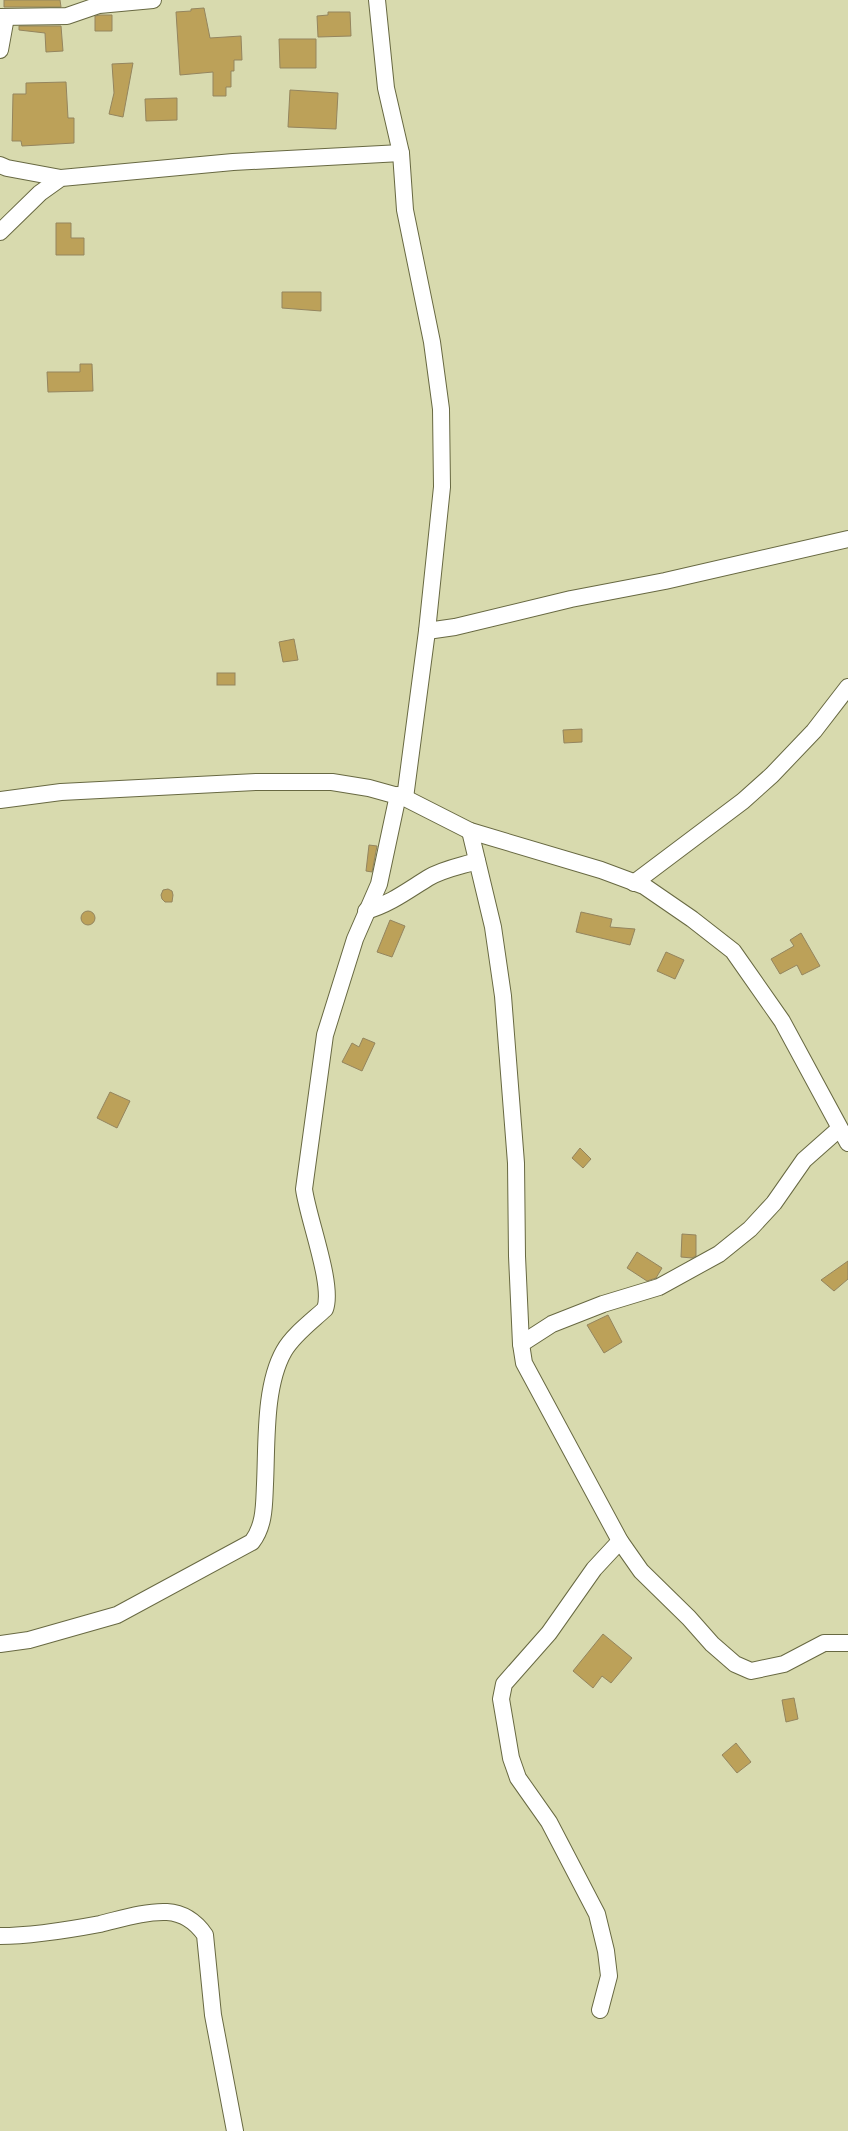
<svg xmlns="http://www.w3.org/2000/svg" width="848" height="2131" viewBox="0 0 848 2131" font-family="Quicksand,sans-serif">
  <rect width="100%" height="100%" fill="#d8daae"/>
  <g fill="#bca159" stroke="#94855e">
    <polygon points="4,0 60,0 61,7 4,7"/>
    <polygon points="204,8 210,38 241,36 242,60 234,60 234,71 231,71 231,87 226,87 226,96 213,96 213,72 180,75 176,12 191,11 191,9"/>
    <polygon points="328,12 350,12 351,36 318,37 317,16 328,15"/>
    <polygon points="100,15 112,15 112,31 95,31 95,16"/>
    <polygon points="19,26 61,26 63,51 46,52 45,33 19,30"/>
    <polygon points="279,39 316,39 316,68 280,68"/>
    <polygon points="133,63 123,117 109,114 114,93 112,64"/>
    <polygon points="66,82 68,118 74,118 74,143 22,146 21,141 12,141 13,94 26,94 26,83"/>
    <polygon points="290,90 338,93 336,129 288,127"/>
    <polygon points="177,98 177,120 146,121 145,99"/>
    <polygon points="56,223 71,223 71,238 84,238 84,255 56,255"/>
    <polygon points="282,292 321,292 321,311 282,308"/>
    <polygon points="80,364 92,364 93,391 48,392 47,372 80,372"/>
    <polygon points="294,639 298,660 283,662 279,642"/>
    <rect x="217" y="673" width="18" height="12"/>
    <polygon points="582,729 582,742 564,743 563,730"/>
    <polygon points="369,845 377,846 372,872 366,871"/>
    <polygon points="168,889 172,891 173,895 172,902 165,902 162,899 161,895 163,890"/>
    <circle cx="88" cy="918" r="7"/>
    <polygon points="581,912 612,919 610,927 635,929 630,945 576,932"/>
    <polygon points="390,920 405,926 392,957 377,952"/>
    <polygon points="801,933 820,966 802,975 797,965 780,974 771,959 794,946 790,940"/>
    <polygon points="666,952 684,960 675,979 657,971"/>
    <polygon points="363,1038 375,1043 362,1071 342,1062 352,1043 359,1047"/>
    <polygon points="110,1092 130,1101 117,1128 97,1118"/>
    <polygon points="580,1148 591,1159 583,1168 572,1158"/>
    <polygon points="682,1234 696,1235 696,1256 692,1258 681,1257"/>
    <polygon points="637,1252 662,1268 656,1278 647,1281 627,1268"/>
    <polygon points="848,1261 848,1279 834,1291 821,1280"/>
    <polygon points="608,1315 622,1342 604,1353 587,1325"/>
    <polygon points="603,1634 632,1658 611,1683 602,1676 593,1688 573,1671"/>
    <polygon points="794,1698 798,1719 786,1722 782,1700"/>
    <polygon points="736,1743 751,1762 737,1773 722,1755"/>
  </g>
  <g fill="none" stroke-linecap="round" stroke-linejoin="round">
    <defs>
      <g id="minor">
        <polyline points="377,0 386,88 401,153 405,210 432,342 441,409 442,487 427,631 405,798"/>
        <polyline points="0,17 67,16 99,5 153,0"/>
        <polyline points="0,50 6,17"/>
        <polyline points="0,165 7,168 61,178"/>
        <polyline points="0,232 40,193 61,178 233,162 401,153"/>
        <polyline points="427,631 455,627 571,599 665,581 848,539"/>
        <polyline points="0,800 61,792 256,782 332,782 369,788 405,798 470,831 601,870 644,886 692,919 733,951 782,1021 848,1143"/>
        <polyline points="470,831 493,927 503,996 516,1163 517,1256 521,1344 524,1363 620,1541 641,1571 689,1618 712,1644 735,1664 751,1671 784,1664 824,1643 848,1643"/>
        <polyline points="634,883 743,801 772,775 814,731 848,687"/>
        <path d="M366,911C390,904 407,891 428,878C443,869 461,866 477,861"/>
        <polyline points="521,1344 552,1324 603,1304 659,1287 719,1254 750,1229 774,1203 804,1160 839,1129"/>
        <path d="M0,1644L29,1640L117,1615L252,1542C265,1525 264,1504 265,1484C267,1443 264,1386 284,1351C293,1335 312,1321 325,1309C334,1285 308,1219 304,1189L325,1035L355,939L379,884L398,795"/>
        <path d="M0,1936C33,1936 68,1930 100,1924C121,1919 145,1911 167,1912C183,1913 196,1922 205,1935L213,2015L235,2131"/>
        <polyline points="600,2010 609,1976 606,1951 597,1914 549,1822 518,1778 511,1758 501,1699 504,1684 549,1633 594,1569 620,1541"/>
      </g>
    </defs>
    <use href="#minor" stroke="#686942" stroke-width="18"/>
    <use href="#minor" stroke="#fff" stroke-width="16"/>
  </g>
</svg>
